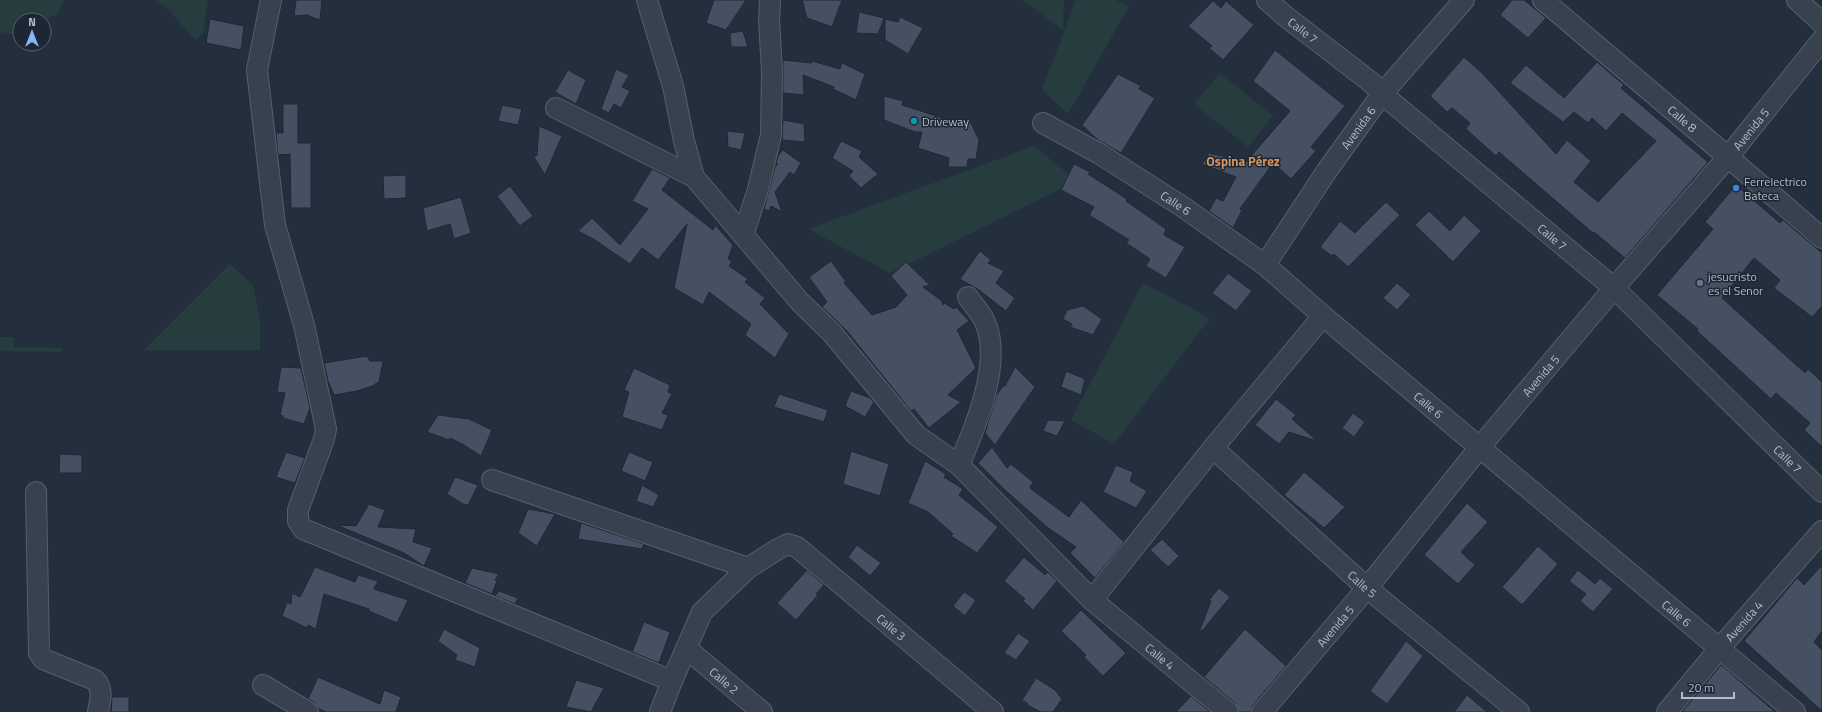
<svg xmlns="http://www.w3.org/2000/svg" width="1822" height="712" viewBox="0 0 1822 712" font-family="'Titillium Web',sans-serif">
  <rect width="100%" height="100%" fill="#242f3e"/>
  <g fill="#263c3f">
    <polygon points="0,0 64,0 57,14 44,21 44,20 20,20 20,34 18,35 0,32"/>
    <polygon points="156,0 208,0 203,33 195,40 169,10"/>
    <polygon points="1023,0 1064,0 1063,30"/>
    <polygon points="1076,0 1115,0 1129,6 1068,114 1042,90"/>
    <polygon points="1220,73 1273,116 1248,147 1194,104"/>
    <polygon points="1034,146 1077,181 890,273 808,229"/>
    <polygon points="230,264 253,285 260,320 260,350 144,350"/>
    <polygon points="1143,283 1210,318 1114,444 1071,420"/>
    <polygon points="0,337 14,337 14,347 61,348 61,352 0,351"/>
  </g>
  <g fill="#455162" stroke="#1f2835">
    <polygon points="296,0 322,0 320,20 307,15 294,16"/>
    <polygon points="714,0 746,0 726,30 706,23"/>
    <polygon points="802,0 842,0 832,27 807,18"/>
    <polygon points="1512,0 1524,0 1546,18 1528,38 1500,15"/>
    <polygon points="1213,1 1221,8 1226,1 1254,25 1223,60 1209,48 1212,46 1188,26"/>
    <polygon points="859,12 884,18 878,34 856,33"/>
    <polygon points="900,17 923,28 908,54 885,40 885,19 898,22"/>
    <polygon points="210,19 244,26 241,50 206,43"/>
    <polygon points="743,31 748,47 731,47 730,33"/>
    <polygon points="1275,50 1345,106 1311,147 1316,151 1291,179 1273,163 1240,209 1242,210 1233,228 1209,211 1216,198 1223,201 1236,177 1202,164 1209,153 1234,159 1244,164 1290,111 1253,81"/>
    <polygon points="1464,57 1482,73 1556,154 1567,140 1591,161 1574,182 1598,202 1656,141 1622,113 1606,131 1592,118 1588,123 1574,112 1563,122 1510,83 1526,65 1564,98 1597,62 1624,85 1621,88 1708,162 1625,258 1594,232 1593,233 1499,152 1496,156 1466,129 1470,123 1452,108 1447,112 1430,96"/>
    <polygon points="783,60 812,63 812,61 840,69 842,63 865,74 856,100 833,89 834,87 803,75 804,95 783,93"/>
    <polygon points="616,69 629,75 622,87 630,91 621,108 614,104 609,113 601,109"/>
    <polygon points="568,70 586,80 576,104 555,92"/>
    <polygon points="1118,74 1141,86 1139,89 1155,98 1121,153 1098,140 1082,125"/>
    <polygon points="884,96 903,101 902,105 949,120 970,121 979,140 976,159 968,159 967,167 948,167 949,158 918,148 922,132 915,132 884,120"/>
    <polygon points="283,104 298,104 298,143 311,143 311,208 291,208 290,154 278,155 276,133 283,133"/>
    <polygon points="502,105 522,109 518,125 498,121"/>
    <polygon points="783,120 804,124 805,142 782,140"/>
    <polygon points="539,126 562,136 545,175 534,157 537,155"/>
    <polygon points="727,131 745,133 741,150 728,147"/>
    <polygon points="841,141 862,151 859,157 878,174 861,188 849,176 853,171 832,158"/>
    <polygon points="783,150 801,163 794,175 790,172 775,192 782,212 771,206 769,211 764,209 775,167 778,164 776,163 778,156"/>
    <polygon points="1074,164 1090,172 1088,174 1127,199 1126,201 1166,229 1164,235 1185,247 1166,278 1146,266 1150,259 1126,243 1129,240 1089,215 1094,207 1061,190"/>
    <polygon points="652,169 670,178 662,190 713,230 715,225 733,245 728,259 732,261 729,266 748,279 745,282 765,298 760,304 789,334 775,358 745,335 751,324 709,292 703,305 674,288 687,224 658,260 642,248 630,264 595,240 578,231 592,218 620,245 648,209 632,201"/>
    <polygon points="406,175 406,198 384,199 383,176"/>
    <polygon points="1736,185 1780,223 1783,220 1822,253 1822,306 1812,317 1774,288 1780,280 1754,258 1722,298 1805,373 1808,369 1822,382 1822,447 1804,430 1810,423 1776,393 1771,399 1697,331 1698,329 1657,295 1713,229 1705,222"/>
    <polygon points="510,186 533,216 520,226 497,196"/>
    <polygon points="461,197 471,233 454,239 450,224 427,231 423,208"/>
    <polygon points="1386,202 1400,215 1348,267 1334,254 1332,256 1320,247 1340,221 1355,233"/>
    <polygon points="1429,211 1450,231 1464,215 1481,231 1453,262 1415,225"/>
    <polygon points="980,251 991,260 988,263 1004,271 996,283 1015,298 1006,311 979,290 960,279"/>
    <polygon points="831,261 846,282 844,283 872,315 896,307 907,295 891,276 906,262 930,285 923,287 942,301 943,305 944,303 954,309 956,307 969,321 957,330 976,368 948,395 961,402 929,428 914,409 911,411 847,331 822,307 827,302 809,277"/>
    <polygon points="1228,273 1252,291 1236,311 1212,293"/>
    <polygon points="1397,283 1411,295 1397,310 1383,298"/>
    <polygon points="1083,306 1102,319 1093,335 1070,327 1072,324 1063,319 1067,310"/>
    <polygon points="367,356 370,361 383,361 379,382 375,384 375,385 357,391 334,395 328,381 324,363"/>
    <polygon points="281,367 301,368 310,408 304,424 283,418 283,416 280,415 285,393 277,392"/>
    <polygon points="1015,367 1035,387 995,445 985,433 996,396 1003,386 1005,386"/>
    <polygon points="634,368 670,385 668,392 672,394 662,413 668,415 662,430 622,417 629,392 624,390"/>
    <polygon points="1066,371 1085,379 1081,395 1061,387"/>
    <polygon points="851,391 870,398 874,402 865,417 845,406"/>
    <polygon points="779,394 828,410 824,422 774,407"/>
    <polygon points="1276,399 1296,415 1292,419 1317,441 1289,432 1279,444 1255,425"/>
    <polygon points="1353,413 1365,422 1354,437 1342,428"/>
    <polygon points="438,415 469,419 492,430 481,456 464,445 450,438 449,440 427,432"/>
    <polygon points="1048,420 1065,421 1057,436 1043,431"/>
    <polygon points="992,447 1007,468 1011,464 1033,482 1030,488 1069,517 1081,500 1124,542 1095,578 1070,553 1076,547 1047,527 1006,491 978,463"/>
    <polygon points="851,451 889,464 880,496 843,484"/>
    <polygon points="286,452 305,458 295,483 276,477"/>
    <polygon points="629,452 653,462 645,481 621,471"/>
    <polygon points="60,454 82,455 82,473 59,473"/>
    <polygon points="925,461 946,474 944,477 963,489 959,495 998,527 977,553 951,536 953,534 928,512 908,503"/>
    <polygon points="1116,465 1133,472 1130,481 1147,491 1136,508 1103,492"/>
    <polygon points="1304,472 1345,507 1324,528 1284,495"/>
    <polygon points="455,477 478,485 468,505 463,504 447,494"/>
    <polygon points="642,485 659,495 653,507 636,501"/>
    <polygon points="1467,503 1488,522 1461,552 1475,565 1458,584 1424,555"/>
    <polygon points="369,504 385,510 378,527 416,529 413,542 432,548 424,566 404,553 341,527 341,525 356,526"/>
    <polygon points="528,509 555,514 537,546 518,533"/>
    <polygon points="581,523 644,544 642,549 578,539"/>
    <polygon points="1162,539 1179,556 1168,567 1150,550"/>
    <polygon points="857,545 881,563 870,576 848,557"/>
    <polygon points="1538,546 1558,564 1522,605 1502,587"/>
    <polygon points="1024,557 1045,575 1048,572 1057,581 1033,610 1023,601 1025,599 1004,581"/>
    <polygon points="1822,565 1822,631 1814,642 1822,650 1822,711 1744,641 1797,578 1804,585"/>
    <polygon points="315,567 355,582 358,575 378,581 374,589 408,600 397,623 369,611 369,609 324,594 316,629 308,625 307,628 282,616 287,602 291,604 292,593 300,597"/>
    <polygon points="472,568 499,574 495,580 497,581 492,594 465,583"/>
    <polygon points="807,570 824,585 816,594 818,595 796,620 777,603"/>
    <polygon points="1578,570 1595,584 1600,578 1613,589 1593,612 1580,601 1586,594 1569,581"/>
    <polygon points="1219,588 1230,597 1202,631 1200,630 1211,601 1209,600"/>
    <polygon points="499,591 518,598 515,604 495,596"/>
    <polygon points="964,592 976,600 965,616 953,606"/>
    <polygon points="1081,610 1126,653 1103,676 1084,657 1086,655 1061,631"/>
    <polygon points="644,622 670,632 659,663 632,652"/>
    <polygon points="444,629 480,648 475,667 455,660 457,655 438,641"/>
    <polygon points="1245,629 1286,666 1253,705 1251,712 1239,712 1235,703 1204,677"/>
    <polygon points="1018,633 1030,641 1016,660 1004,653"/>
    <polygon points="1406,641 1423,656 1387,704 1370,691"/>
    <polygon points="1721,665 1726,669 1775,712 1682,712"/>
    <polygon points="318,677 380,704 384,690 401,697 396,711 398,712 326,712 319,709 314,702 308,699"/>
    <polygon points="1036,678 1055,690 1062,699 1053,712 1041,712 1027,705 1028,704 1022,700"/>
    <polygon points="576,680 604,688 591,712 566,707"/>
    <polygon points="1467,695 1487,712 1454,712"/>
    <polygon points="1191,696 1210,712 1176,712"/>
    <polygon points="112,697 129,697 129,712 111,712"/>
  </g>
  <g fill="none" stroke-linecap="round" stroke-linejoin="round">
    <defs>
      <g id="minor">
        <polyline points="271,0 257,70 275,225 304,325 326,429 324,439 298,510 298,521 303,529 672,681"/>
        <path id="s1" d="M647,0L673,86L684,141L694,177L800,302L832,333L916,435L959,465L1092,600L1228,712"/>
        <path id="s2" d="M1267,0L1285,16L1372,83L1382,94L1614,288L1822,492"/>
        <path id="s3" d="M1543,0L1728,157L1822,238"/>
        <polyline points="1797,0 1822,23"/>
        <polyline points="556,108 694,177"/>
        <path id="s4" d="M1043,123L1100,154L1183,207L1265,265L1323,316L1795,712"/>
        <polyline points="743,235 757,193 771,135 772,71 769,21 770,0"/>
        <path id="s5" d="M1265,265L1326,172L1382,94L1464,0"/>
        <path id="s6" d="M1213,448L1367,588L1519,712"/>
        <path d="M959,465C975,428 1003,362 985,322C981,313 973,305 968,297"/>
        <polyline points="492,480 748,568"/>
        <path d="M36,492L39,653L43,659L95,680C104,689 100,701 98,712"/>
        <polyline points="1092,600 1213,448 1323,316"/>
        <path id="s7" d="M686,648L762,712"/>
        <polyline points="263,685 308,712"/>
        <path id="s8" d="M660,712L672,681L702,612L748,568L778,549L788,544L797,547L993,712"/>
        <path id="s9" d="M1262,712L1367,588L1480,447L1614,288L1728,157L1822,40"/>
        <path id="s10" d="M1667,712L1719,649L1822,531"/>
      </g>
    </defs>
    <use href="#minor" stroke="#565f6c" stroke-width="22"/>
    <use href="#minor" stroke="#38414e" stroke-width="20"/>
  </g>
  <circle fill="#0f9aa8" stroke="#1d2633" stroke-width="1.5" cx="914" cy="121" r="4"/>
  <circle fill="#3f7fe0" stroke="#1d2633" stroke-width="1.5" cx="1736" cy="188" r="4"/>
  <circle fill="#6b7280" stroke="#1d2633" stroke-width="1.5" cx="1700" cy="283" r="4"/>
  <g text-anchor="middle" dominant-baseline="central" stroke-width="3" stroke-linejoin="round" paint-order="stroke">
    <g font-size="12" fill="#b4bcc9" stroke="#1d2633">
      <text stroke="none"><textPath href="#s2" startOffset="47">Calle 7</textPath></text>
      <text stroke="none"><textPath href="#s3" startOffset="183">Calle 8</textPath></text>
      <text stroke="none"><textPath href="#s5" startOffset="166">Avenida 6</textPath></text>
      <text stroke="none"><textPath href="#s9" startOffset="761">Avenida 5</textPath></text>
      <text stroke="none"><textPath href="#s4" startOffset="155">Calle 6</textPath></text>
      <text stroke="none"><textPath href="#s2" startOffset="371">Calle 7</textPath></text>
      <text stroke="none"><textPath href="#s9" startOffset="437">Avenida 5</textPath></text>
      <text stroke="none"><textPath href="#s4" startOffset="479">Calle 6</textPath></text>
      <text stroke="none"><textPath href="#s2" startOffset="695">Calle 7</textPath></text>
      <text stroke="none"><textPath href="#s6" startOffset="202">Calle 5</textPath></text>
      <text stroke="none"><textPath href="#s4" startOffset="803">Calle 6</textPath></text>
      <text stroke="none"><textPath href="#s10" startOffset="119">Avenida 4</textPath></text>
      <text stroke="none"><textPath href="#s9" startOffset="113">Avenida 5</textPath></text>
      <text stroke="none"><textPath href="#s8" startOffset="352">Calle 3</textPath></text>
      <text stroke="none"><textPath href="#s1" startOffset="854">Calle 4</textPath></text>
      <text stroke="none"><textPath href="#s7" startOffset="50">Calle 2</textPath></text>
    </g>
    <g font-size="12" fill="#b4bcc9" stroke="#1d2633" text-anchor="start">
      <text x="922" y="121">Driveway</text>
      <text x="1744" y="181">Ferrelectrico<tspan x="1744" dy="14">Bateca</tspan></text>
      <text x="1708" y="276">jesucristo<tspan x="1708" dy="14">es el Senor</tspan></text>
    </g>
    <g font-size="13" font-weight="bold" fill="#d59563" stroke="#1d2633">
      <text x="1243" y="161">Ospina Pérez</text>
    </g>
  </g>
  <g transform="translate(32 32)"><circle r="19" fill="#1d2633" stroke="#59626f"/>
  <path d="M0-3L7 15L0 10L-7 15Z" fill="#8ab4f8"/>
  <text y="-6" font-size="11" font-weight="bold" text-anchor="middle" fill="#b4bcc9">N</text>
  </g>
  <path d="M1682 692v6h52v-6" fill="none" stroke="#b4bcc9" stroke-width="2"/>
  <text x="1688" y="692" font-size="12" fill="#b4bcc9" stroke="#1d2633" stroke-width="3" paint-order="stroke">20 m</text>
</svg>
